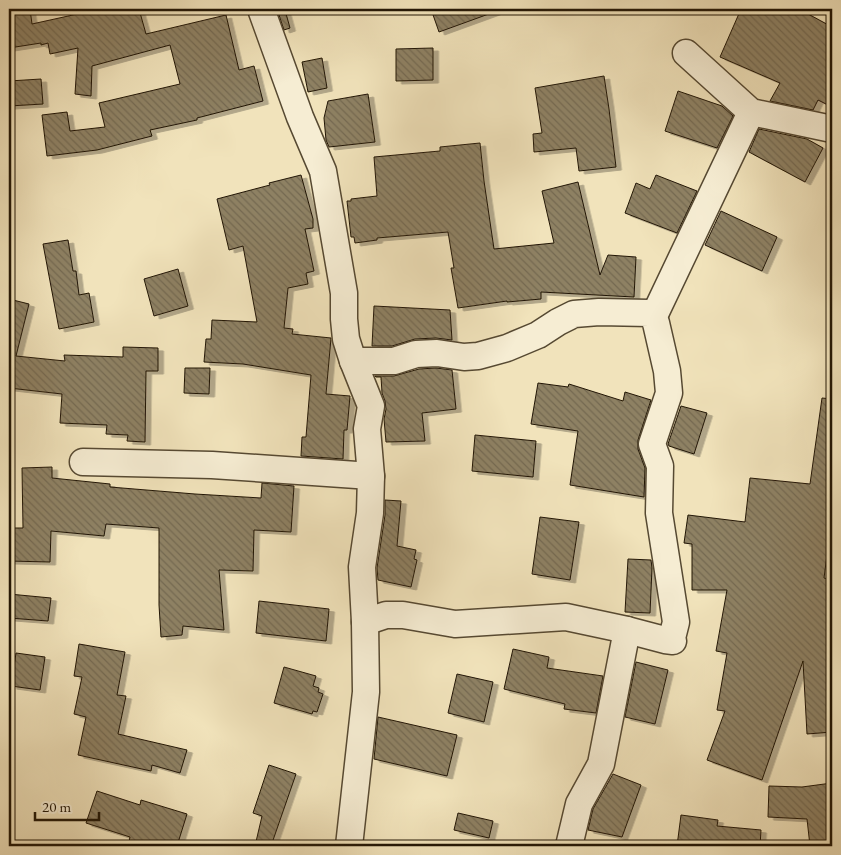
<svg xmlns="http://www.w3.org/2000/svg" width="841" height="855" viewBox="0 0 841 855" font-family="'EB Garamond',serif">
  <defs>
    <pattern id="building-back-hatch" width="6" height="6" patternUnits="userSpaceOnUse" patternTransform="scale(1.25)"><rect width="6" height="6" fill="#8e8164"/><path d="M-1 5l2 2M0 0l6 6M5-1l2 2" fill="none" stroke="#746950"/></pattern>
    <filter id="shadow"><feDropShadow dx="5.5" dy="3" stdDeviation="0" flood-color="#0004"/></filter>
  </defs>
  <rect width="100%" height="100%" fill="#f1e3bb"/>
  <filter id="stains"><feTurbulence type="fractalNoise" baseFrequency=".004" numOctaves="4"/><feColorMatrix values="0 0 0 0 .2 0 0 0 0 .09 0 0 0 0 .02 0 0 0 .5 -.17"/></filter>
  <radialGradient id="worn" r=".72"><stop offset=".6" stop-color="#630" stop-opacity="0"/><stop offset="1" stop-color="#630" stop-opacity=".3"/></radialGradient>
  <g fill="url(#building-back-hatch)" stroke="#221605" filter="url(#shadow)">
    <polygon points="20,9 30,9 32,24 100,9 139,9 146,34 226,15 239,70 254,66 263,101 197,118 197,120 150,130 152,136 97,150 47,156 42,115 67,112 70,131 105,127 99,103 180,84 170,45 92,66 91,96 75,94 78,48 50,54 48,43 41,45 41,43 9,48 9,10"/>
    <polygon points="431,9 496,9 497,11 439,32"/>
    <polygon points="741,9 799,9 832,27 832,107 818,100 813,110 770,101 780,83 720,57"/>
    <polygon points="285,10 290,28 284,30 278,12"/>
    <polygon points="433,48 433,80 396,81 396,49"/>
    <polygon points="322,58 327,88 308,92 302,62"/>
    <polygon points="604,76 609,109 616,167 579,171 576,148 534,152 533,134 542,133 535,88"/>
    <polygon points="41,79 43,104 9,106 9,81"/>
    <polygon points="678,91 722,106 733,116 717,148 665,131"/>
    <polygon points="368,94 375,142 329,147 326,140 324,118 328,101"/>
    <polygon points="759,129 807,139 823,148 805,182 749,152"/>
    <polygon points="480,143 484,181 494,249 554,243 542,191 578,182 600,275 608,255 636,257 634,297 541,292 541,299 507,302 507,301 458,308 451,268 454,268 448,232 377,238 377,240 355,243 354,237 351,237 347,201 351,201 351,199 377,196 374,157 440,151 440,147"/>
    <polygon points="301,175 313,219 313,228 305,229 314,271 306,273 308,284 288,288 284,328 293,329 292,334 331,338 326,394 350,396 347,430 344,430 343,459 301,456 302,437 306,437 311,375 243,364 204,362 206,339 211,339 212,320 257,322 243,246 229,250 217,199 270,185 269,183"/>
    <polygon points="656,175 697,191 677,233 625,213 636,183 650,189"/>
    <polygon points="721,211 777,237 762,271 705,245"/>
    <polygon points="68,240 73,271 76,271 79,295 89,293 94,322 59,329 43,244"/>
    <polygon points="178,269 188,306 154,316 144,279"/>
    <polygon points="9,299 29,304 16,356 65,361 64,355 123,357 123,347 158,348 158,371 146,371 145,442 127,441 128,435 106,434 107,425 60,423 62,394 9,388"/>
    <polygon points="374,306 450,310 452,340 436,338 415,339 392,346 372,346"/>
    <polygon points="185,368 210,368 209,394 184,393"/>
    <polygon points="436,368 452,370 456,409 422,413 425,441 386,442 384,419 386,409 385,401 382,393 381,377 376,377 375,376 394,376 419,369"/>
    <polygon points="538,383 568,387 569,384 623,401 625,392 651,400 638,440 638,449 645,468 644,497 570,485 578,431 531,424"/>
    <polygon points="822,398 832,399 832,516 824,578 832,580 832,732 807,734 803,661 762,780 707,760 725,711 717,710 727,653 716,651 727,590 692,590 692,544 684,543 688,515 745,522 750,478 810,484"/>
    <polygon points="681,406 707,413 694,454 669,446 668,444"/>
    <polygon points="475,435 536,441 533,477 472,471"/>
    <polygon points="52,467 52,478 110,484 110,487 195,494 261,498 262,483 294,486 291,532 254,530 253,571 219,570 224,630 183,626 182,635 161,637 159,605 159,528 106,524 104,536 51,531 50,562 9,561 9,528 23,528 22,468"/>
    <polygon points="385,500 401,501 397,546 416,550 414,559 417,560 411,587 378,580 377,568 385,515"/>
    <polygon points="540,517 579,522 570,580 532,574"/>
    <polygon points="628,559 651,560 652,568 650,613 625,612"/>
    <polygon points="9,594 51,598 48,621 9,618"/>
    <polygon points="259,601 329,609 326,641 256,633"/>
    <polygon points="79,644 125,652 117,695 126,696 118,734 187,750 180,773 152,765 151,771 78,755 86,717 74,714 82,677 74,676"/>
    <polygon points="513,649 549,657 547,668 603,676 596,713 564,709 565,704 504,689"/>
    <polygon points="16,653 45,657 40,690 11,686"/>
    <polygon points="636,662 668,670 655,724 625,717"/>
    <polygon points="284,667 316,676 313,686 319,688 318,692 323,694 317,712 313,711 312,714 274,703"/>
    <polygon points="457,674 493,682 484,722 448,713"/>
    <polygon points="378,717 457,735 447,776 374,759"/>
    <polygon points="269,765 296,774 271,846 255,846 262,816 253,813"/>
    <polygon points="613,774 641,785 622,837 588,830 593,809"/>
    <polygon points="832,783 832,846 810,846 807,819 768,817 769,786 802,787"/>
    <polygon points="97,791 140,805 141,800 187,814 177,846 128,846 130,837 86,823"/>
    <polygon points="458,813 493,821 489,838 454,830"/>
    <polygon points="681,815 718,820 717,826 761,830 760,846 677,846"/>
  </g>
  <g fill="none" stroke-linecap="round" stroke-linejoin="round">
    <defs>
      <g id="minor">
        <polyline points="261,9 300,117 323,171 344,293 344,319 346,339 353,361 371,406 367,429 371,476 370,513 362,567 365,622 366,692 349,846"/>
        <polyline points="686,53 751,112 832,129"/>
        <polyline points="655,314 751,112"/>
        <polyline points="353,361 394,361 416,354 437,353 464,357 478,356 507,348 538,335 558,322 574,314 599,312 649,313 655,314 652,315 656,323 667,371 669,393 652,444 660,466 659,513 676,622 673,634 671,638 673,641 665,640 627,630 566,617 455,624 403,615 386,615 365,622"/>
        <polyline points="83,462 212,465 371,476"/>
        <polyline points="569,846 579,804 601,764 627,630"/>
      </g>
    </defs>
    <use href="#minor" stroke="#564932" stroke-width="29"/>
    <use href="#minor" stroke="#f6edd3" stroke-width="26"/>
  </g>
  <rect width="841" height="855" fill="none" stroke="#f1e3bb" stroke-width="30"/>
  <rect x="10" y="10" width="821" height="835" fill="none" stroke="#221605" stroke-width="2.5"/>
  <rect x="15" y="15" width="811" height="825" fill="none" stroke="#221605"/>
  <path d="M35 812v8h64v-8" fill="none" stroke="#221605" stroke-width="2.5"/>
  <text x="42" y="812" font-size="15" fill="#221605" stroke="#f6edd3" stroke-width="4" paint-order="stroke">20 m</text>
  <rect width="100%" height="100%" filter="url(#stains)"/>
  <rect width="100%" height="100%" fill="url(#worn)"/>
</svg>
